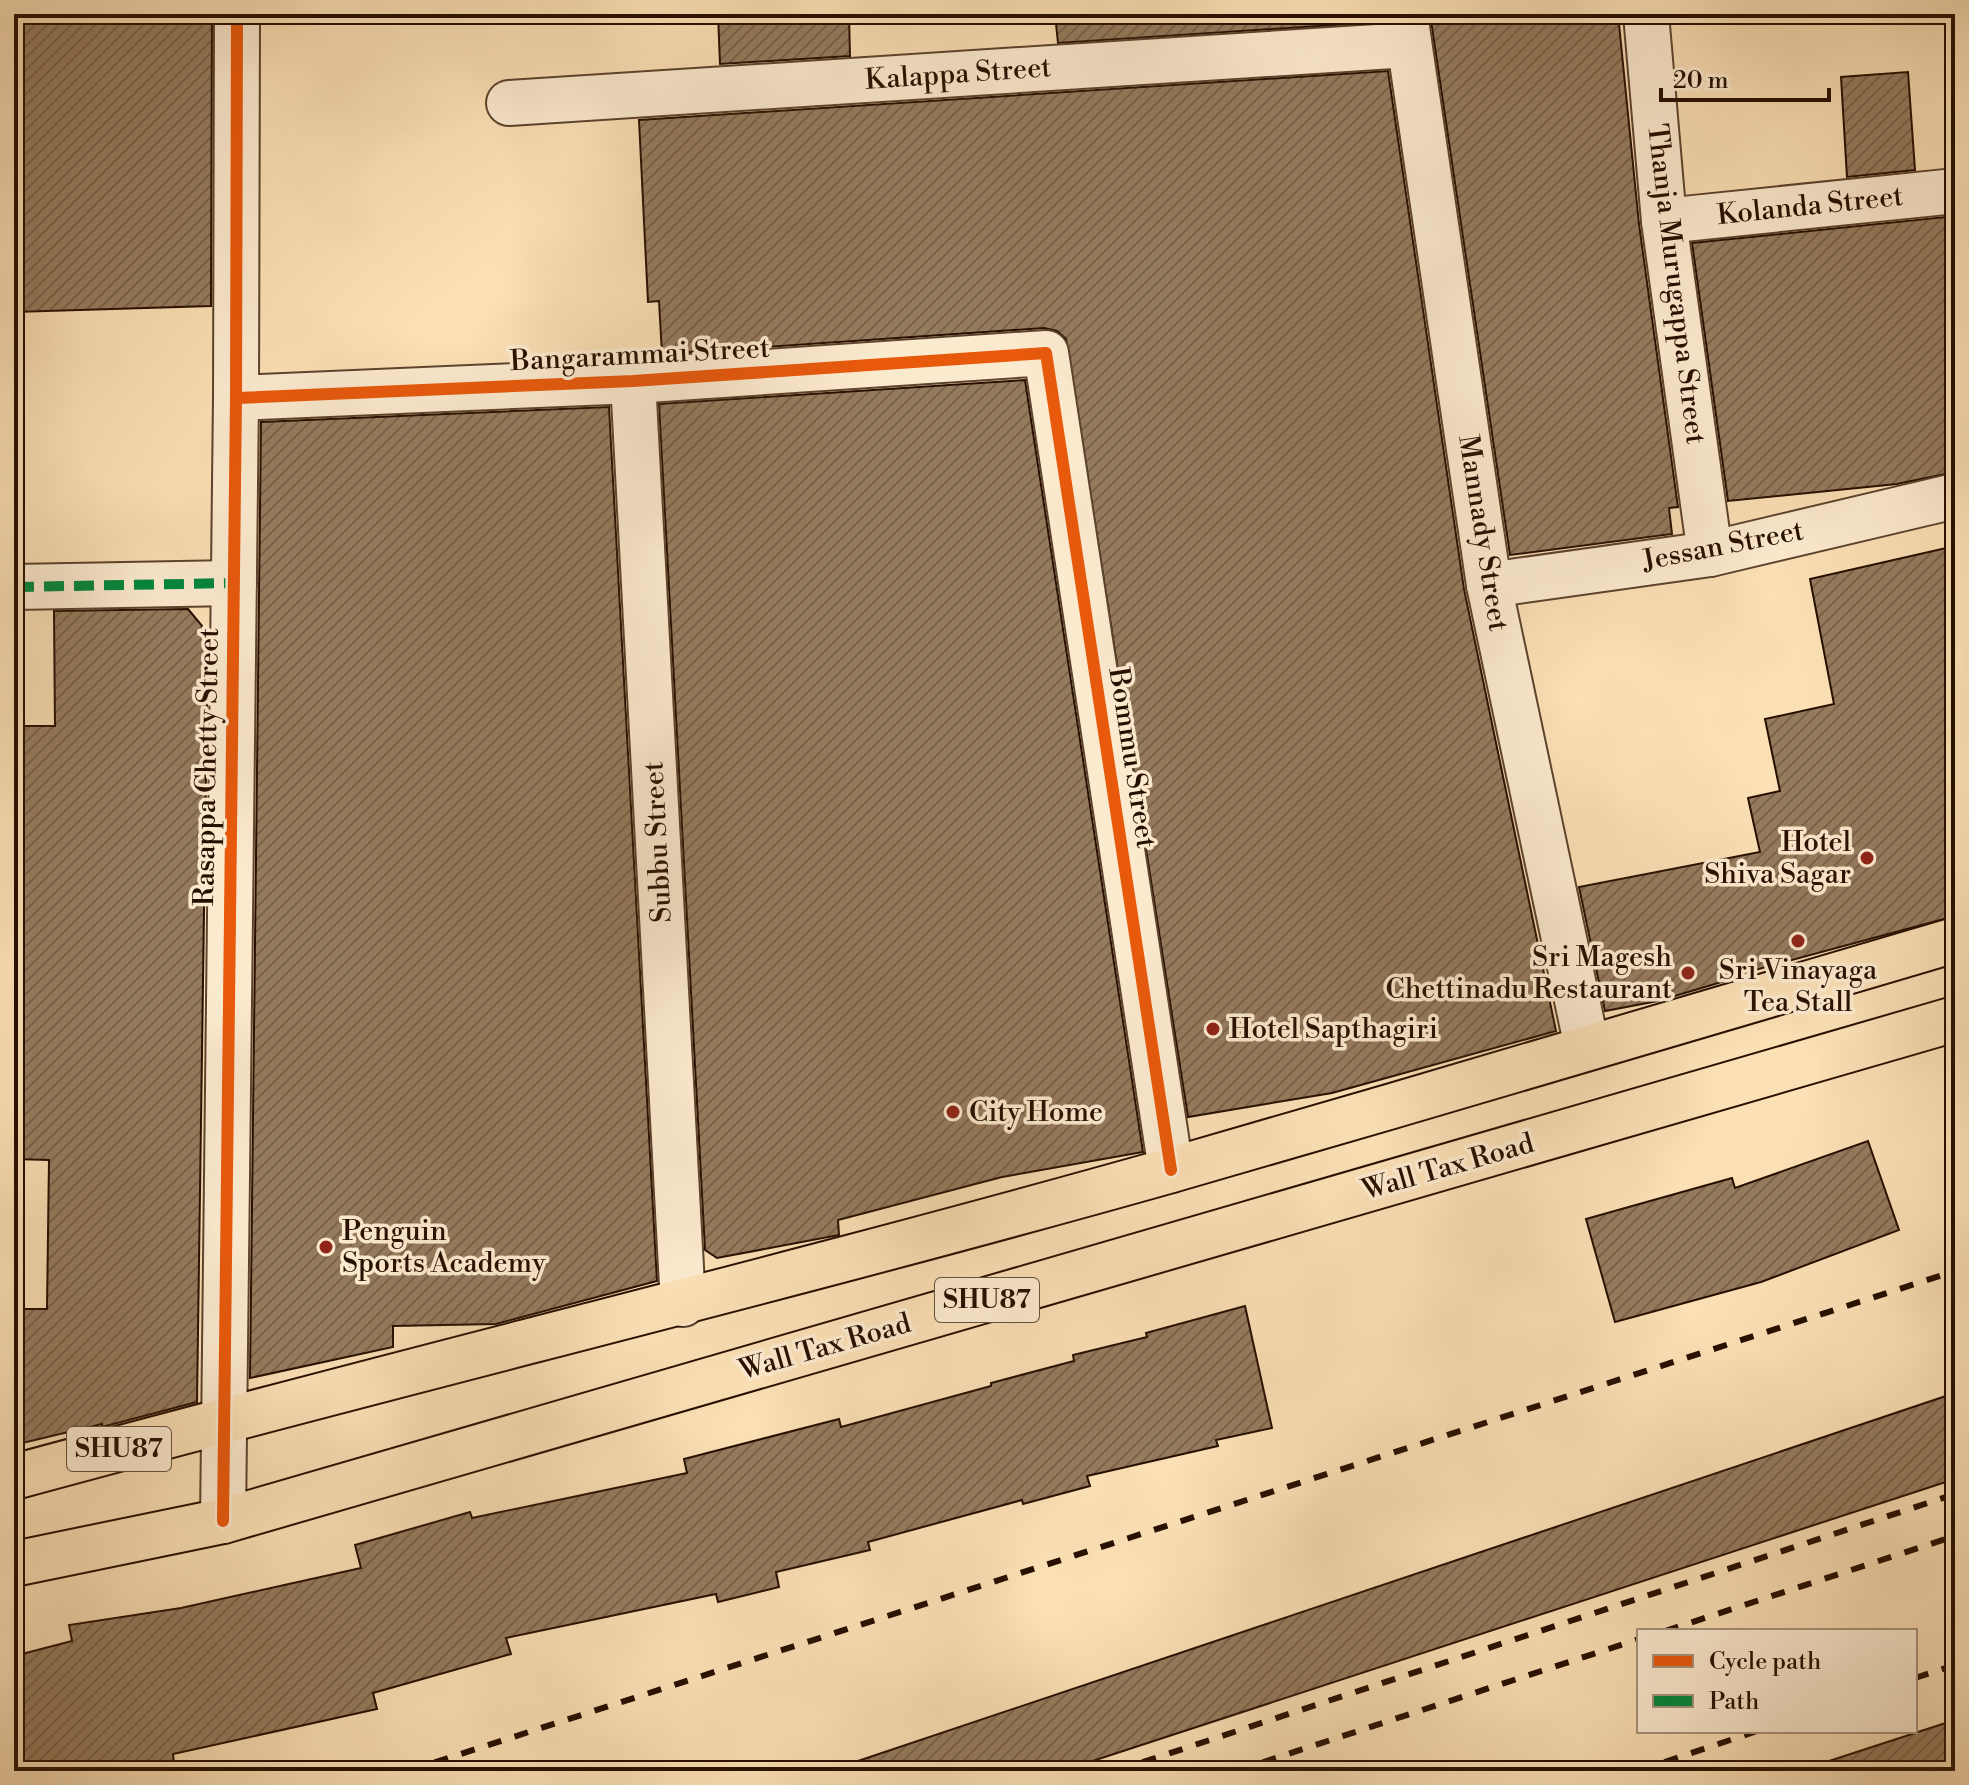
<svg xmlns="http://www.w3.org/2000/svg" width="1969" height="1785" viewBox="0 0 1969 1785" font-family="'Libre Bodoni',serif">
  <defs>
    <pattern id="building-hatch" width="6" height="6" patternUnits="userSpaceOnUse" patternTransform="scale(2)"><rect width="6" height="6" fill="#957b5e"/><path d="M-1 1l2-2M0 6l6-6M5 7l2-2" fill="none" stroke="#7a634b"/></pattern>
  </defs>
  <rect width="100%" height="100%" fill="#fbdfb5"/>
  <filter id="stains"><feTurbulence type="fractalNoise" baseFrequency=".0025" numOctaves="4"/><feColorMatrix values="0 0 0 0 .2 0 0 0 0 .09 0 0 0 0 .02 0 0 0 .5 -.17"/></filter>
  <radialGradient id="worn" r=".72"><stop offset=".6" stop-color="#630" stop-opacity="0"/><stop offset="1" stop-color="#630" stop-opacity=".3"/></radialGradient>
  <g fill="url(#building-hatch)" stroke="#270f00" stroke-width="2">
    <polygon points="14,14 212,14 211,306 14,312"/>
    <polygon points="718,14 849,14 850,56 720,64"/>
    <polygon points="1055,14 1381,14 1381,22 1058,43"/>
    <polygon points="1430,14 1618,14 1639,224 1678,507 1669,508 1672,534 1510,555"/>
    <polygon points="1388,71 1464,589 1556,1031 1332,1093 1188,1117 1066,339 1057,331 1044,328 662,354 659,301 648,302 639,120"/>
    <polygon points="1908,72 1915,170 1847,177 1841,77"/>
    <polygon points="1955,216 1955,472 1897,484 1728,501 1692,243"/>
    <polygon points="1025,380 1143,1152 1002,1177 838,1220 839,1235 717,1258 705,1250 659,404"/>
    <polygon points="609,407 657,1281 496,1324 393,1326 393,1347 250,1378 261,422"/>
    <polygon points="1955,546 1955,916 1725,978 1725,981 1658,1001 1605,1011 1579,887 1760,852 1748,798 1780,791 1765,719 1834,704 1810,579"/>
    <polygon points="188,609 208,633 197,1402 102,1427 102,1424 14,1445 14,1309 47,1309 49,1160 14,1159 14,726 55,726 54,611"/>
    <polygon points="1868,1141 1899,1230 1761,1282 1615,1322 1586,1219 1732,1178 1735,1188"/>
    <polygon points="1245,1306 1272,1428 1216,1440 1218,1446 1087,1476 1090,1486 1023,1504 1022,1500 868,1542 870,1550 776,1572 779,1587 718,1602 716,1594 506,1638 511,1654 373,1693 377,1709 173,1754 174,1763 117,1771 14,1771 14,1656 72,1641 69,1625 181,1608 361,1568 355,1545 470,1512 472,1518 687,1473 684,1459 839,1419 841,1427 991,1386 991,1383 1074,1361 1073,1355 1147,1337 1146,1333"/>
    <polygon points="1955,1393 1955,1479 1062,1771 853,1771 852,1763"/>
    <polygon points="1955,1720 1955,1771 1827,1771 1826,1762"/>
  </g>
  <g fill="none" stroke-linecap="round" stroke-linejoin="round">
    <defs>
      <g id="minor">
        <polyline points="1405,14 1489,585 1587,1047"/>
        <polyline points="1646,14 1664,221 1710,554"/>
        <polyline points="509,103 1408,45"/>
        <polyline points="1664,221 1955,191"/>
        <polyline points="633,381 683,1304"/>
        <polyline points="236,398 633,381 1046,353 1171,1170"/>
        <polyline points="1489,585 1710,554 1955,496"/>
        <polyline points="14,587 234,583"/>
      </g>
      <polyline id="tertiary" points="223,1521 236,398 237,14"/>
      <g id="primary">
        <path d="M14,1477C398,1372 785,1279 1168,1171C1431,1096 1693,1016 1955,940"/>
        <polyline points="14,1564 223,1521 1955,1019"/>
      </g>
    </defs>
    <use href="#minor" stroke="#5c432d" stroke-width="48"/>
    <use href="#tertiary" stroke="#5c432d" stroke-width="48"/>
    <use href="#primary" stroke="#270f00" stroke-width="48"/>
    <use href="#minor" stroke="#fceacf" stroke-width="44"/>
    <use href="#tertiary" stroke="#fceacf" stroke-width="44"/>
    <use href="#primary" stroke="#fbdfb5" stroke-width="44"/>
    <g stroke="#270f00" stroke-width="6" stroke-dasharray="14 14" stroke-linecap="butt">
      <polyline points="1665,1631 1955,1536"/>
      <polyline points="1915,1678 1955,1665"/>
      <polyline points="408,1771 1955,1271"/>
      <polyline points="1116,1771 1955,1494"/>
      <polyline points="1236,1771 1639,1639"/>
      <polyline points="1638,1771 1757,1731"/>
    </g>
    <polyline stroke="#00873e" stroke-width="10" stroke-dasharray="20 10" stroke-linecap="butt" points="14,587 234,583"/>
    <defs>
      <g id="cycleway">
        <polyline points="236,398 633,381 1046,353 1171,1170"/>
        <polyline points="223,1521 236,398 237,14"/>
      </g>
    </defs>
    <use href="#cycleway" stroke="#fceacf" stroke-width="17"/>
    <use href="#cycleway" stroke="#e8590c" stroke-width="12"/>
  </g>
  <g fill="#8f2418" stroke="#fceacf" stroke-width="3">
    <circle cx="1867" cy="858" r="8"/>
    <circle cx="1798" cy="941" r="8"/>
    <circle cx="1688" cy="973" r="8"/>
    <circle cx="1213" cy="1029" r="8"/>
    <circle cx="953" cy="1112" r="8"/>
    <circle cx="326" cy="1247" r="8"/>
  </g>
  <g text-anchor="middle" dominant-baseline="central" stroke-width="7" stroke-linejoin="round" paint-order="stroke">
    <g fill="#fceacf" stroke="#67513e" stroke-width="2">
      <rect x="935" y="1278" width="104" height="44" rx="6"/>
      <rect x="67" y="1427" width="104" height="44" rx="6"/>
    </g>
    <g font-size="26" font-weight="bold" fill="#270f00">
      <text x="987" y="1300">SHU87</text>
      <text x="119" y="1449">SHU87</text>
    </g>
    <g font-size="28" fill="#270f00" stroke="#fceacf">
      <text transform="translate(958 74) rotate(-4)">Kalappa Street</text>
      <text transform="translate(1810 206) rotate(-6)">Kolanda Street</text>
      <text transform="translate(1676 284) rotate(83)">Thanja Murugappa Street</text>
      <text transform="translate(640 355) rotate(-3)">Bangarammai Street</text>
      <text transform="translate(1483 533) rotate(81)">Mannady Street</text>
      <text transform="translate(1723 546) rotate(-11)">Jessan Street</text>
      <text transform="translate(1132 758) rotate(81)">Bommu Street</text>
      <text transform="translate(207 767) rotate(-89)">Rasappa Chetty Street</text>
      <text transform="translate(658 842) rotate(-93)">Subbu Street</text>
      <text transform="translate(1448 1167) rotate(-16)">Wall Tax Road</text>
      <text transform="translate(825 1347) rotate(-16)">Wall Tax Road</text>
    </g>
    <g font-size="28" fill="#270f00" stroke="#fceacf" text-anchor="start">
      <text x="1851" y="842" text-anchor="end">Hotel<tspan x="1851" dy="32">Shiva Sagar</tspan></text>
      <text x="1672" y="957" text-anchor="end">Sri Magesh<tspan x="1672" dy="32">Chettinadu Restaurant</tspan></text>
      <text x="1798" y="970" text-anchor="middle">Sri Vinayaga<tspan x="1798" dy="32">Tea Stall</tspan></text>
      <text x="1229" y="1029">Hotel Sapthagiri</text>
      <text x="969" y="1112">City Home</text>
      <text x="342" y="1231">Penguin<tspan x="342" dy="32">Sports Academy</tspan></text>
    </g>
  </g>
  <rect width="1969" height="1785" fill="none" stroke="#fbdfb5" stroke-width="48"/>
  <rect x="16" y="16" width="1937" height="1753" fill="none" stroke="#270f00" stroke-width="4"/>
  <rect x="24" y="24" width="1921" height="1737" fill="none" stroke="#270f00" stroke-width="2"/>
  <rect x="1637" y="1629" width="280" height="104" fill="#fceacf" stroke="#a7927c" stroke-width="2"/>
  <rect x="1653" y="1655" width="40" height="12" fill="#e8590c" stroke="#a7927c" stroke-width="2"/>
  <text x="1709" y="1669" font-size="24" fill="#270f00">Cycle path</text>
  <rect x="1653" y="1695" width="40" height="12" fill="#00873e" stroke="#a7927c" stroke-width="2"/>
  <text x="1709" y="1709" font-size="24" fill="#270f00">Path</text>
  <path d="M1661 88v12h168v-12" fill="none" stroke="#270f00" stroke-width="4"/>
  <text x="1673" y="88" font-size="24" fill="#270f00" stroke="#fceacf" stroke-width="6" paint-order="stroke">20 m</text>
  <rect width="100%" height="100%" filter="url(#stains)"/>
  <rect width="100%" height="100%" fill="url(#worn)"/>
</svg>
